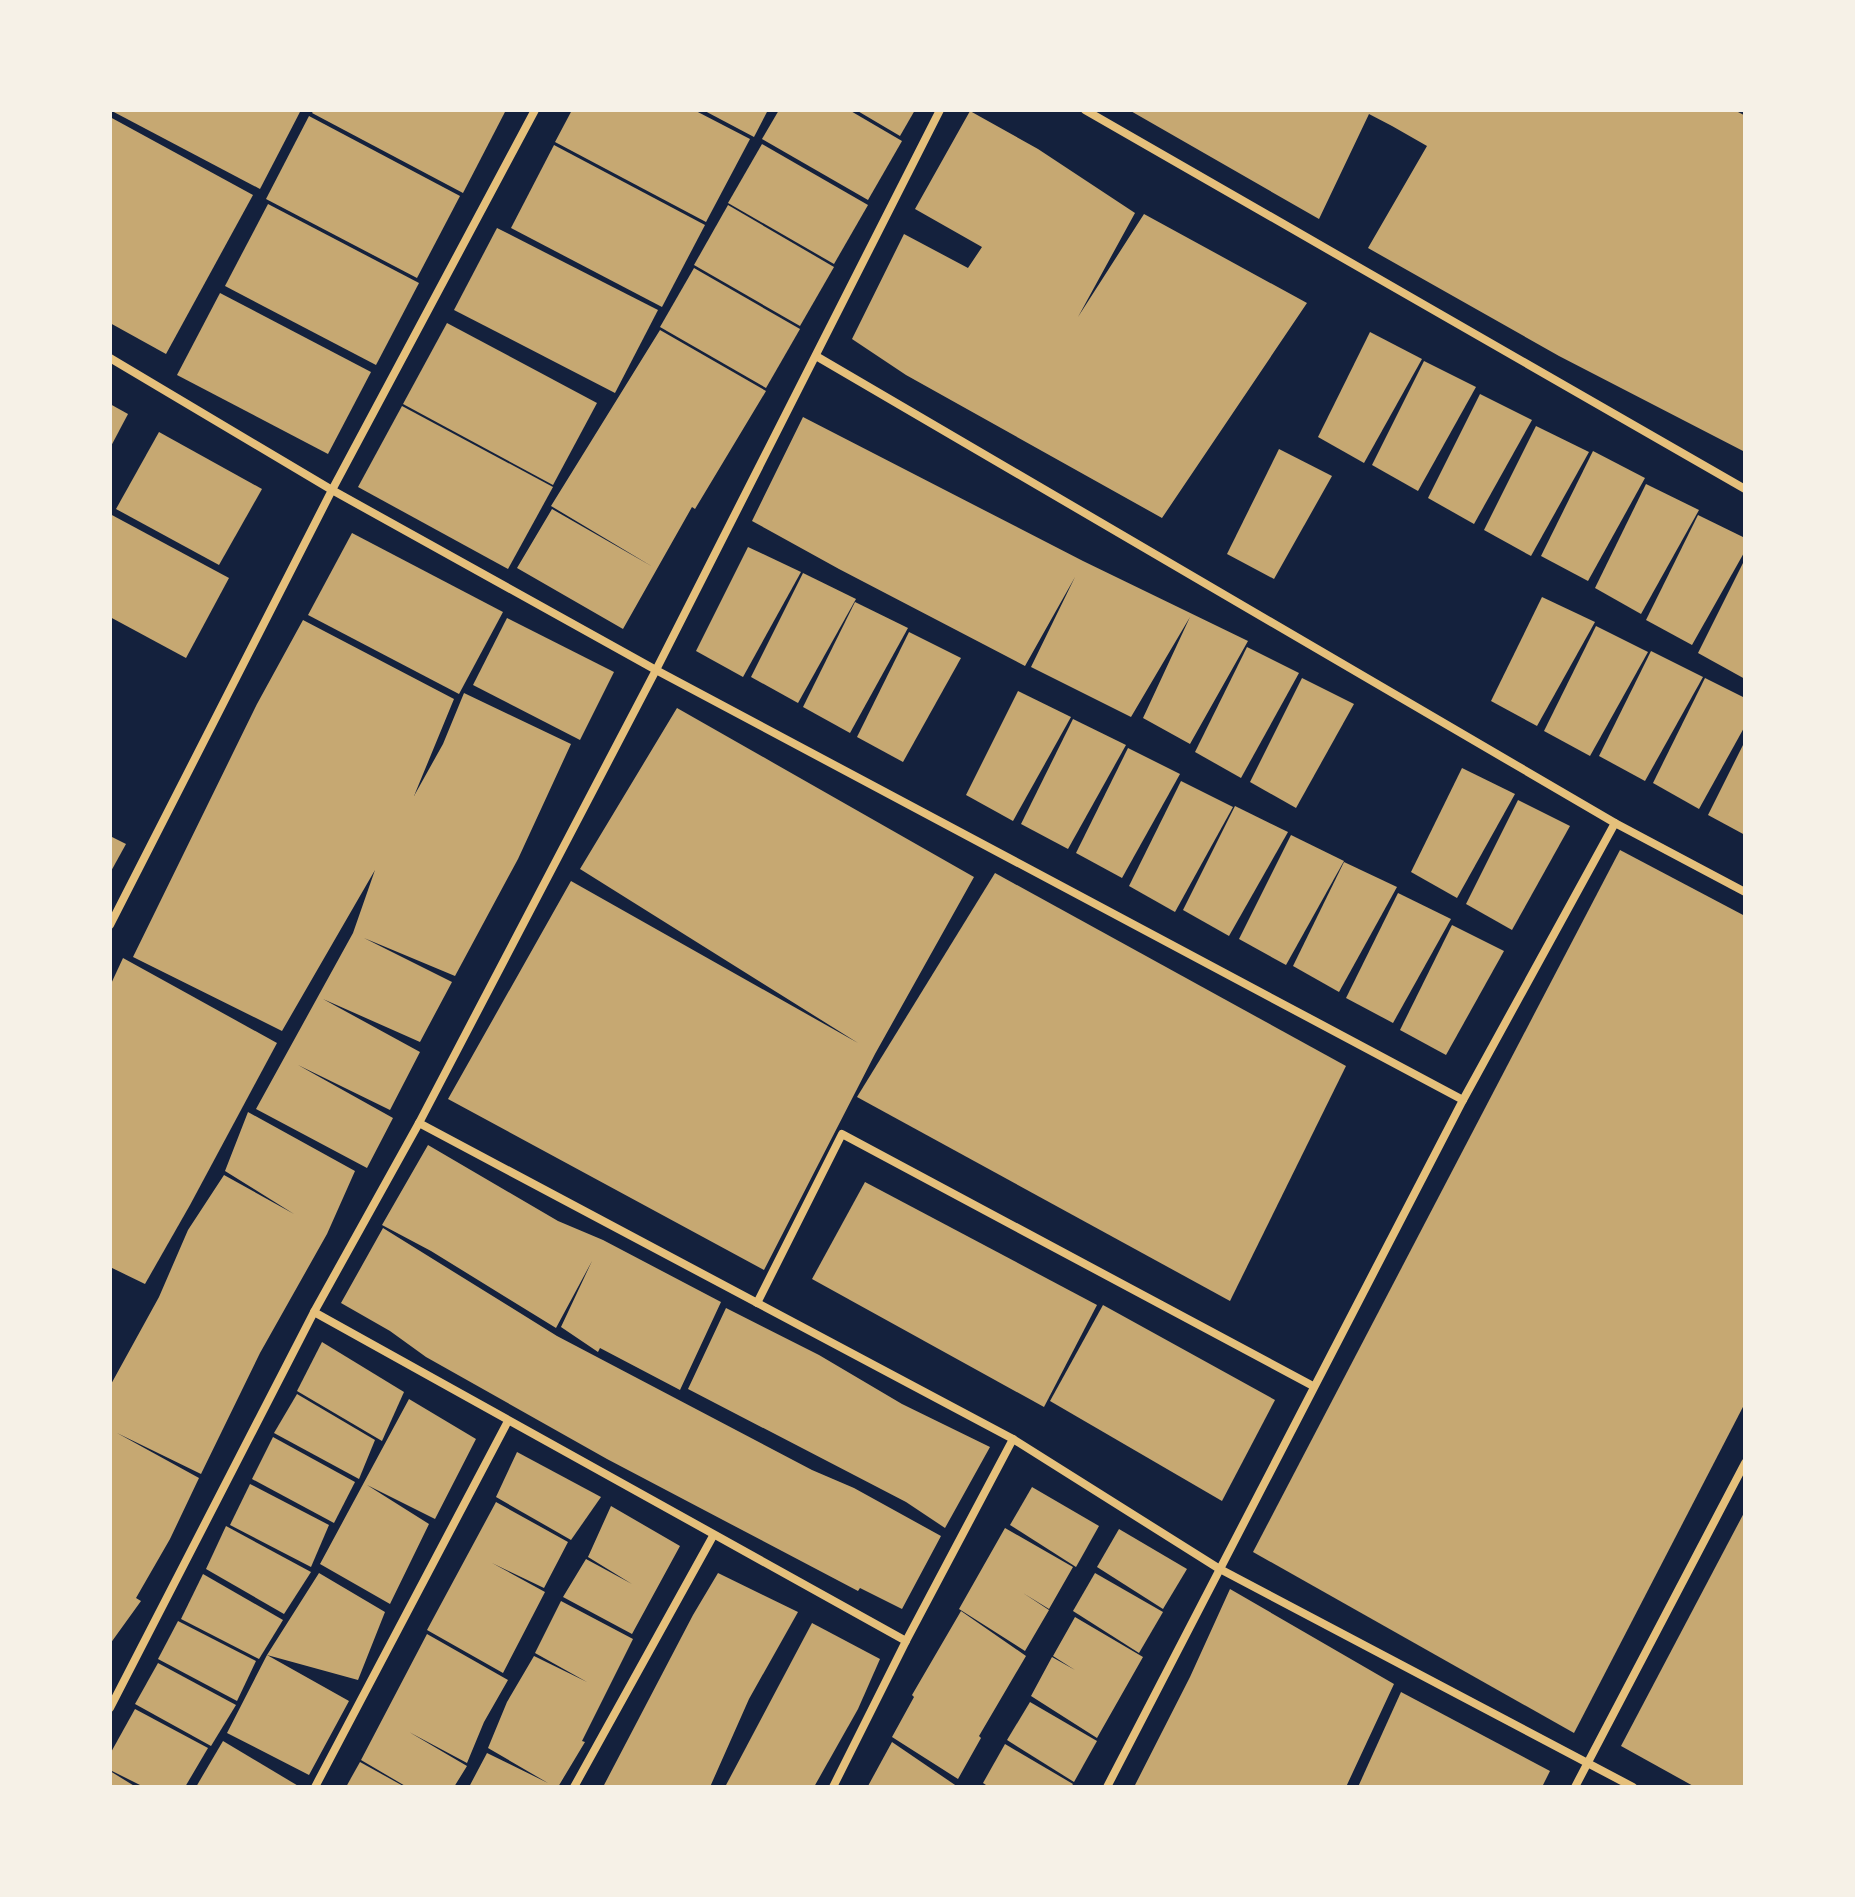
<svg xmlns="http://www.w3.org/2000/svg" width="1855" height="1897" viewBox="0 0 1855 1897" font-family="'PT Sans Narrow',sans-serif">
  <rect width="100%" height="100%" fill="#14213d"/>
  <g fill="#c6a872">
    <polygon points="110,110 301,110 260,189"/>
    <polygon points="314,110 506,110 463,193 312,113"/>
    <polygon points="572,110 694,110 750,139 706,222 555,142"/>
    <polygon points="703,110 768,110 754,137"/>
    <polygon points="779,110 849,110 902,141 868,200 762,139"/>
    <polygon points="856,110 915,110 900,136"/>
    <polygon points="1129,110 1734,110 1742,114 1745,116 1745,452 1559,356 1368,248 1427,146 1392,126 1369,114 1319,219"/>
    <polygon points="970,111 1038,149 1135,213 1078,317 1144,214 1307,303 1162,518 906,375 852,339 904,234 968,268 982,247 915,209"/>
    <polygon points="309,116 460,196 417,278 266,199"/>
    <polygon points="110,117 253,195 166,354 110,323"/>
    <polygon points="762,144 868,205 834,264 728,203"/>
    <polygon points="554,145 705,225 662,307 511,228"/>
    <polygon points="268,204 419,283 376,365 225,286"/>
    <polygon points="728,205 834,267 800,326 694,265"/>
    <polygon points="497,228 658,310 615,393 454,310"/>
    <polygon points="694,268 800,329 766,388 660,327"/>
    <polygon points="220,293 371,372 328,454 177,375"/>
    <polygon points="447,323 597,403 553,485 403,404"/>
    <polygon points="660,330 766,391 695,509 692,507 623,629 517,568 552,509 653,567 551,506"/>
    <polygon points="1370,332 1422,359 1364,463 1318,437"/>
    <polygon points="1424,361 1476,387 1418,491 1372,465"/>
    <polygon points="1480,394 1532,420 1474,524 1428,498"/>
    <polygon points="110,404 128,414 110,448"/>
    <polygon points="402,406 553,487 508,569 358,487"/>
    <polygon points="803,417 1083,561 1248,641 1190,744 1143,718 1190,617 1131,717 1031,667 1075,577 1025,666 839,569 752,521"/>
    <polygon points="1536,426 1589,452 1531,556 1484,530"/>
    <polygon points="159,432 262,489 219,565 116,509"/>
    <polygon points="1279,449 1332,476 1274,579 1227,554"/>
    <polygon points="1593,451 1645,478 1588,581 1541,556"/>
    <polygon points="1646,484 1699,510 1641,614 1595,588"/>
    <polygon points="110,514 229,578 186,658 110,617"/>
    <polygon points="1698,515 1745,538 1745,551 1692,645 1646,620"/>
    <polygon points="352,533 503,612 459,694 308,615"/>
    <polygon points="748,547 801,572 743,677 696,651"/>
    <polygon points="1745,559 1745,679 1698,653"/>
    <polygon points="803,573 856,599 798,703 751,677"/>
    <polygon points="1542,597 1595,622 1537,726 1491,701"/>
    <polygon points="855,602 908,628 850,733 803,707"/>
    <polygon points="507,618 614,672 580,740 473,685"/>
    <polygon points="303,620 454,699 414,796 443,744 464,693 571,744 518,859 455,976 364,938 452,982 420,1042 323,999 420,1052 390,1110 298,1065 393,1118 367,1168 256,1109 353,933 375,870 282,1031 133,957 257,704"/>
    <polygon points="1596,626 1648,652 1590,756 1544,731"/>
    <polygon points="909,632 961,658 903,762 857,737"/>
    <polygon points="1247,647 1299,673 1241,778 1195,752"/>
    <polygon points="1651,651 1703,677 1645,781 1599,756"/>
    <polygon points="1302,678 1354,704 1296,808 1250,782"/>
    <polygon points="1705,678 1745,698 1745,726 1699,809 1653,783"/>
    <polygon points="1018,691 1071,717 1013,821 966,795"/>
    <polygon points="677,708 974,877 875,1054 764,1270 448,1099 571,881 858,1043 580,869"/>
    <polygon points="1073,719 1126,745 1068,849 1021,824"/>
    <polygon points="1745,741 1745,835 1708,815"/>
    <polygon points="1128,748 1180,774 1122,878 1076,853"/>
    <polygon points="1462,768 1515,794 1457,898 1411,872"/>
    <polygon points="1181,781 1233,807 1175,912 1129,886"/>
    <polygon points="1518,800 1570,826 1512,930 1466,904"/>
    <polygon points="1235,806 1288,832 1229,936 1183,910"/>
    <polygon points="1291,835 1344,861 1286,965 1239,939"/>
    <polygon points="110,836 126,844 110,873"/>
    <polygon points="1620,850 1745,916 1745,1403 1574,1733 1253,1552"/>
    <polygon points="1344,862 1397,887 1339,992 1293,966"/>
    <polygon points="995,873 1346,1066 1230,1301 857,1097"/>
    <polygon points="1398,893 1451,919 1393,1023 1346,998"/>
    <polygon points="1452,925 1504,951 1446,1055 1400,1030"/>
    <polygon points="123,958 277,1043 190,1205 145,1284 110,1267 110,986"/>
    <polygon points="248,1112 355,1171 327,1234 260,1353 201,1474 117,1433 199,1478 170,1539 136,1598 141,1601 110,1644 110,1386 159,1297 188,1230 224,1175 294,1214 225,1171"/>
    <polygon points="428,1145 558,1221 603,1240 721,1302 680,1390 600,1348 598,1352 561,1327 592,1261 556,1328 431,1251 382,1225"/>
    <polygon points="865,1182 1097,1305 1044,1407 812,1279"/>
    <polygon points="383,1228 557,1336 812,1470 854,1488 941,1536 902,1609 860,1588 858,1591 607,1459 426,1357 390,1331 341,1303"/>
    <polygon points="1103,1305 1275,1400 1222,1501 1050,1401"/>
    <polygon points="726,1308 819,1355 902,1404 990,1447 945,1528 906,1502 688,1389"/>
    <polygon points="322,1342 404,1392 382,1441 297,1391"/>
    <polygon points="297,1394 375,1440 359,1479 274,1433"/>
    <polygon points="409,1399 476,1439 435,1519 367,1485 429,1524 390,1604 320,1564"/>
    <polygon points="273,1437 355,1482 334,1523 252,1479"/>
    <polygon points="517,1452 601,1497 571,1540 496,1497"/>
    <polygon points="250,1484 329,1525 311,1567 230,1525"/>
    <polygon points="1032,1487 1099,1526 1076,1567 1010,1525"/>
    <polygon points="496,1502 568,1542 544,1588 492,1563 545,1592 503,1673 427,1630"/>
    <polygon points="611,1506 680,1546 632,1634 563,1597 586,1559 632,1584 588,1557"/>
    <polygon points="1745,1511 1745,1787 1695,1787 1621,1746"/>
    <polygon points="226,1526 311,1572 284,1614 206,1569"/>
    <polygon points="1005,1528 1073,1567 1049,1609 1023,1593 1049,1610 1025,1651 959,1609"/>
    <polygon points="1119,1529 1187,1569 1163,1609 1097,1567"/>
    <polygon points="319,1573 385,1612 358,1680 267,1655 349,1701 309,1775 227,1733 267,1655"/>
    <polygon points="718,1573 798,1612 749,1699 710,1787 603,1787 693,1615"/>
    <polygon points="1095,1573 1163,1612 1139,1653 1073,1611"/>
    <polygon points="203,1574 283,1620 259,1659 181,1619"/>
    <polygon points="1230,1589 1394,1684 1346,1787 1134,1787 1190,1677"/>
    <polygon points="561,1601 633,1639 582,1741 585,1742 558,1787 469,1787 487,1753 548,1783 488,1748 507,1702 534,1656 587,1682 535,1653"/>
    <polygon points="961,1611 1026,1656 979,1736 981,1738 958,1779 892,1737 914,1697 912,1695"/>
    <polygon points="1075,1617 1143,1657 1097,1738 1031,1696 1052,1657 1075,1670 1053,1656"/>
    <polygon points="178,1621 256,1661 237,1701 158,1659"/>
    <polygon points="812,1623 880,1659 858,1709 814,1787 725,1787"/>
    <polygon points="427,1634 508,1680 484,1722 467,1763 409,1732 467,1766 454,1787 407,1787 361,1760"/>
    <polygon points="158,1663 236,1705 211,1746 135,1704"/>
    <polygon points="1401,1692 1550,1771 1542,1787 1358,1787"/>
    <polygon points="1030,1702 1097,1741 1074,1782 1007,1740"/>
    <polygon points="135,1709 208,1748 185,1787 144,1787 110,1770 110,1754"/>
    <polygon points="223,1741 300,1787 196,1787"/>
    <polygon points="892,1742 958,1787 868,1786"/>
    <polygon points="1005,1744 1073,1784 1071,1787 989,1787 983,1783"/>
    <polygon points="360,1762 405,1787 346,1787"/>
    <polygon points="110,1771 136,1787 110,1787"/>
  </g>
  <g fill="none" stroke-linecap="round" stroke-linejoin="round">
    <g stroke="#e5c07b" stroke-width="8">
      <polyline points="1085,110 1745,489"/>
      <polyline points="816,356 1615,823"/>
      <polyline points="110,358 332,490 656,670 1463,1100 1615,823 1745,892"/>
      <polyline points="110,925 332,490 535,110"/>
      <polyline points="419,1123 1013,1439 1218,1568 1633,1787"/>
      <polyline points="757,1303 842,1134 1313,1386"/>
      <polyline points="314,1312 906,1641"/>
      <polyline points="110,1708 314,1312 419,1123 656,670 940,110"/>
      <polyline points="315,1787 508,1421"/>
      <polyline points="574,1787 713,1536"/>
      <polyline points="833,1787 906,1641 1013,1439"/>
      <polyline points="1107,1787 1463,1100"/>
      <polyline points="1575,1787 1745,1463"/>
    </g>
  </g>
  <rect width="1855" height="1897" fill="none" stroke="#f6f1e7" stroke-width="224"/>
</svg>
